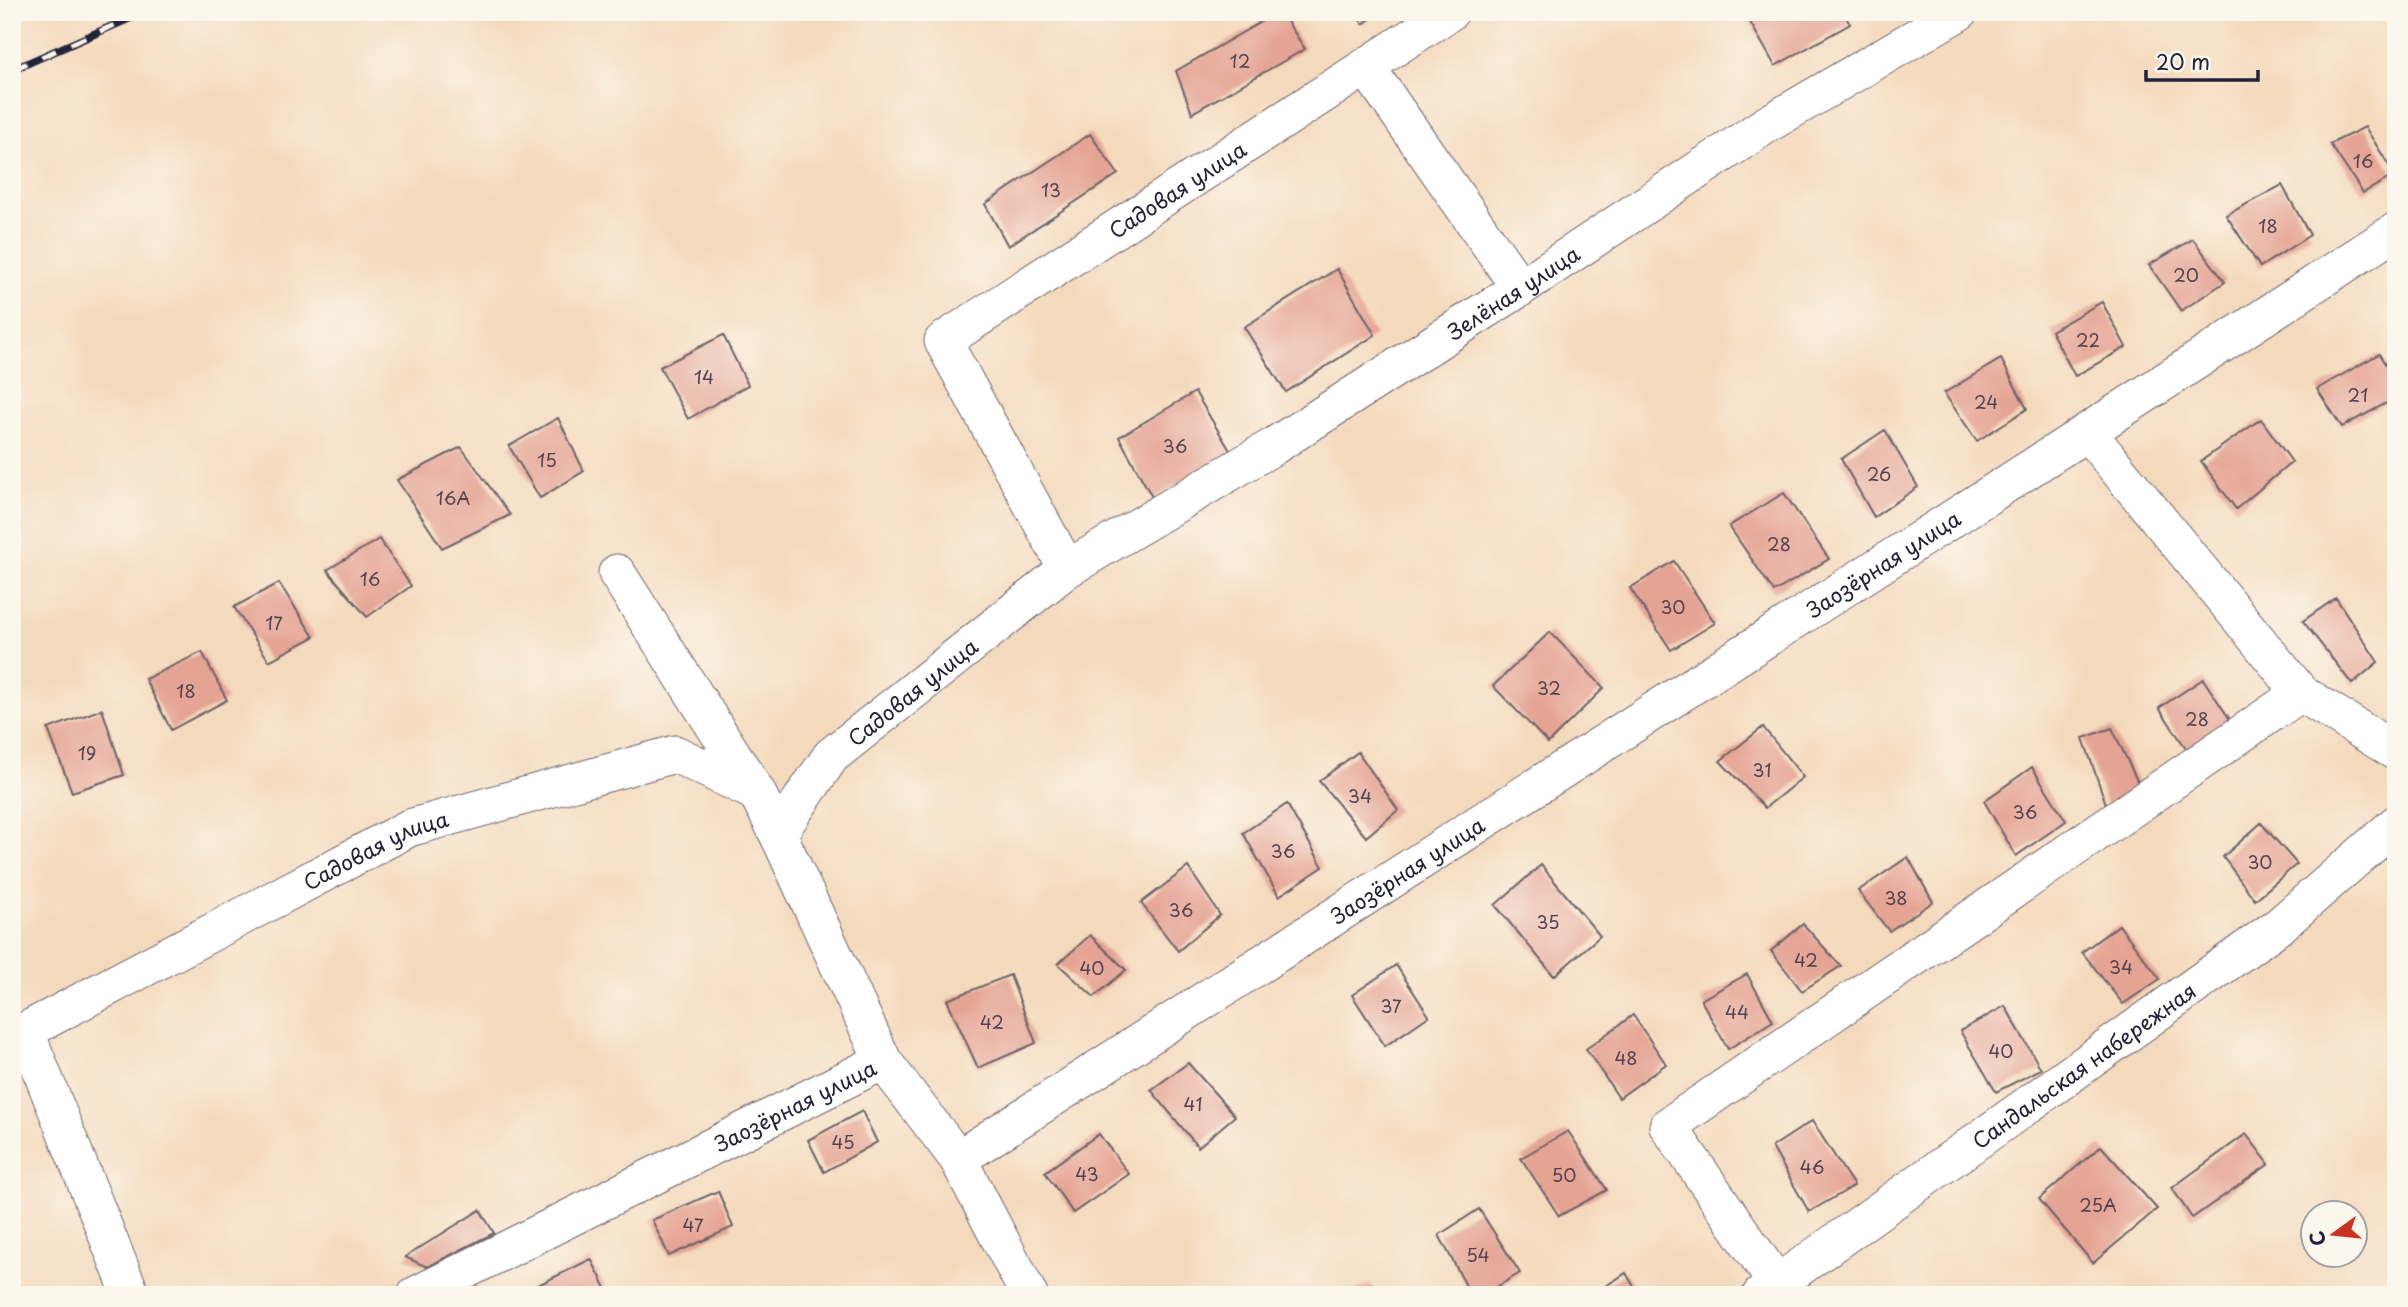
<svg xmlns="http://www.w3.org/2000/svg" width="2408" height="1307" viewBox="0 0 2408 1307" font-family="'Playpen Sans',sans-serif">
  <rect width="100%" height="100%" fill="#fbf7ec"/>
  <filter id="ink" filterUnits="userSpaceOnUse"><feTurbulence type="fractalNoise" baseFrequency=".0143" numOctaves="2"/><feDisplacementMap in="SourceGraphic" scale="14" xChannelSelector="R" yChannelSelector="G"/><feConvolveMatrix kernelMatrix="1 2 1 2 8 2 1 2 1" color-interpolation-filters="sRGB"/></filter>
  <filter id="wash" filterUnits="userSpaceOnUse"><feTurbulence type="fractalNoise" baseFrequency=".00686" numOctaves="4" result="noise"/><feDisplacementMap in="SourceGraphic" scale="28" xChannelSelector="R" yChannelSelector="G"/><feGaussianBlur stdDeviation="1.57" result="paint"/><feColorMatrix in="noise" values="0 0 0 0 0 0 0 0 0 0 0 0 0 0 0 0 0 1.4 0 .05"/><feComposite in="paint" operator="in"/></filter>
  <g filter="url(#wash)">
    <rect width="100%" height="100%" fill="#f4dabd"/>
    <g id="blocks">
      <g fill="#e4a393">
        <polygon points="1278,12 1281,12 1305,49 1192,113 1176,71"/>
        <polygon points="1354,12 1379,12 1363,24"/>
        <polygon points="1752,12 1843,12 1850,24 1775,66 1746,15"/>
        <polygon points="2365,127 2395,175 2363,193 2330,144"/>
        <polygon points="1090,134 1118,174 1008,246 985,204"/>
        <polygon points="2282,185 2310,235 2260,267 2226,215"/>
        <polygon points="2193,239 2225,282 2181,311 2149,265"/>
        <polygon points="1337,269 1375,335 1286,392 1244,327"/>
        <polygon points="2102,302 2126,347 2075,376 2051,331"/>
        <polygon points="723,335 748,385 688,419 660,367"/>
        <polygon points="2379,354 2396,381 2396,398 2342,427 2317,389"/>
        <polygon points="2001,359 2027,409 1977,441 1944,393"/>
        <polygon points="1195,392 1232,454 1153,499 1119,437"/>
        <polygon points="558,418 584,471 540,498 509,446"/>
        <polygon points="2261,419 2292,462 2236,509 2201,461"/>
        <polygon points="1885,430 1918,487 1874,517 1841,459"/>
        <polygon points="461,447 510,515 442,548 397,480"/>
        <polygon points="1784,493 1829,559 1774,592 1729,526"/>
        <polygon points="379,539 411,586 367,617 327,570"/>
        <polygon points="1674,561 1715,623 1671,650 1630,588"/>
        <polygon points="279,583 314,637 269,661 234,607"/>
        <polygon points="2336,598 2378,662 2352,684 2303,621"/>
        <polygon points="1550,632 1604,688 1548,743 1493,686"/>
        <polygon points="202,652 227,700 171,730 145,679"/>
        <polygon points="2203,679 2235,727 2192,757 2159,708"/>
        <polygon points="102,709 124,775 72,792 48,729"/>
        <polygon points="1763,727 1803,777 1765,808 1720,761"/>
        <polygon points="2112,728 2141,789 2106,804 2083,738"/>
        <polygon points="1358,752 1398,810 1366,837 1319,781"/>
        <polygon points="2032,767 2066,821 2016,856 1984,801"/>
        <polygon points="1287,804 1323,867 1279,896 1243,833"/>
        <polygon points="2261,823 2297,864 2255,900 2223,857"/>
        <polygon points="1908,857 1933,902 1889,931 1858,891"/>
        <polygon points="1541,865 1600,936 1554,976 1495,905"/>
        <polygon points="1188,867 1220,915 1178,951 1141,903"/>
        <polygon points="1803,924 1841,966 1802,991 1771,951"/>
        <polygon points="2119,925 2160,979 2123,1004 2082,952"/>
        <polygon points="1090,935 1126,970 1094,997 1058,964"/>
        <polygon points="1396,965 1429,1016 1385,1046 1352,995"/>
        <polygon points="1747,974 1773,1021 1728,1049 1701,1000"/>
        <polygon points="1010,975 1036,1043 978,1068 947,1000"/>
        <polygon points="2005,1006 2041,1069 1996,1092 1960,1031"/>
        <polygon points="1633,1015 1666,1064 1619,1098 1586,1049"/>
        <polygon points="1188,1063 1235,1116 1198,1147 1151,1090"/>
        <polygon points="862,1111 877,1142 824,1172 808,1140"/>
        <polygon points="1812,1121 1854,1186 1809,1212 1772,1147"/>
        <polygon points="1568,1131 1607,1190 1559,1216 1521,1158"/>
        <polygon points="1099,1134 1129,1174 1073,1213 1045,1172"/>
        <polygon points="2246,1134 2269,1164 2192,1218 2172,1188"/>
        <polygon points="2101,1146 2157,1209 2093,1263 2039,1199"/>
        <polygon points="718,1191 733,1227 669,1256 652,1220"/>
        <polygon points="1479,1209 1520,1273 1483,1295 1471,1295 1439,1235"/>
        <polygon points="480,1210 494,1233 427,1267 405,1257"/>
        <polygon points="591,1259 606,1288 592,1295 518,1295"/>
        <polygon points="1626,1273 1639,1295 1592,1295"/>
        <polygon points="1371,1284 1376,1295 1344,1295"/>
      </g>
    </g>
  </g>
  <g filter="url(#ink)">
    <use href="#blocks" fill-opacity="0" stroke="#6c6268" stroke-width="2"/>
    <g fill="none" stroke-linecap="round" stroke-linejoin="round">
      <defs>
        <g id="street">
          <polyline points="1367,68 1520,288"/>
          <polyline points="2087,432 2301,693 2396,752"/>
          <path id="s1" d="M1067,569L1274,446L1520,288L1766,125L1959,12"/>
          <polyline points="617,573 757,793"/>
          <polyline points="778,834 883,1061"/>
          <polyline points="26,1033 131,1295"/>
          <path id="s2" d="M12,1038L409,828L675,754L757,793L778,834L831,756L1067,569L943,341L1450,12"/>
          <polyline points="958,1159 1029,1295"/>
          <polyline points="1777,1284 1668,1126 2301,693"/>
          <path id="s3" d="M416,1295L883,1061L958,1159L2087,432L2396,231"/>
          <path id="s4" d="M1761,1295L2280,925L2396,824"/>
        </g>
      </defs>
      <use href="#street" stroke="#6c6268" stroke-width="39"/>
      <use href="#street" stroke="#fff" stroke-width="37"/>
      <defs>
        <polyline id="rail" points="12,70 144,12"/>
      </defs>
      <use href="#rail" stroke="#22223b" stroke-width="8"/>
      <use href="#rail" stroke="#fbf7ec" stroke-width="5" stroke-dasharray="16" stroke-linecap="butt"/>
    </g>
  </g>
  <g text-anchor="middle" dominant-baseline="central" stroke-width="6" stroke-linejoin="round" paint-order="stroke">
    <g font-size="18" fill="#524251">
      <text x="1240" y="60">12</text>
      <text x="2363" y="160">16</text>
      <text x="1051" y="189">13</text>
      <text x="2268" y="225">18</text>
      <text x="2186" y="274">20</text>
      <text x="2088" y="339">22</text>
      <text x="704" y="376">14</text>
      <text x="2358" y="394">21</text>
      <text x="1986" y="401">24</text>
      <text x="1175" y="445">36</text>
      <text x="547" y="459">15</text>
      <text x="1879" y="473">26</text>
      <text x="453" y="497">16А</text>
      <text x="1779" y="543">28</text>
      <text x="370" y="578">16</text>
      <text x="1673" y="606">30</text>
      <text x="274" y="622">17</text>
      <text x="1549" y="687">32</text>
      <text x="186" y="690">18</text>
      <text x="2197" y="718">28</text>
      <text x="87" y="752">19</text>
      <text x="1762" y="769">31</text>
      <text x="1360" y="795">34</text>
      <text x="2025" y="811">36</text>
      <text x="1283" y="850">36</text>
      <text x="2260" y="861">30</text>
      <text x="1896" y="897">38</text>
      <text x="1181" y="909">36</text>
      <text x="1548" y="921">35</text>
      <text x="1806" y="959">42</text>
      <text x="2121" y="966">34</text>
      <text x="1092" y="967">40</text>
      <text x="1391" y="1005">37</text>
      <text x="1737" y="1011">44</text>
      <text x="992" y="1021">42</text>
      <text x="2001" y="1050">40</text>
      <text x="1626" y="1057">48</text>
      <text x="1193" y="1103">41</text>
      <text x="843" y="1141">45</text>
      <text x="1812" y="1166">46</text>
      <text x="1087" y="1173">43</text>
      <text x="1564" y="1174">50</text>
      <text x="2098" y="1204">25А</text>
      <text x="693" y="1224">47</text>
      <text x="1478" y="1254">54</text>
    </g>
    <g font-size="21" fill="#22223b" stroke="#fbf7ec">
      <text stroke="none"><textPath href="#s2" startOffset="1796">Садовая улица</textPath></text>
      <text stroke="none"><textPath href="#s1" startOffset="525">Зелёная улица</textPath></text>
      <text stroke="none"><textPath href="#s3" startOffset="1746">Заозёрная улица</textPath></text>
      <text stroke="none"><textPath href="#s2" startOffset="1060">Садовая улица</textPath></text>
      <text stroke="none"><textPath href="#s2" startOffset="410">Садовая улица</textPath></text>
      <text stroke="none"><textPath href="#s3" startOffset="1180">Заозёрная улица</textPath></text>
      <text stroke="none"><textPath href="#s4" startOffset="396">Сандальская набережная</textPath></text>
      <text stroke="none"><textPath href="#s3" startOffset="424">Заозёрная улица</textPath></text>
    </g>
  </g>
  <rect width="2408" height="1307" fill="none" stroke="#fbf7ec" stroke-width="42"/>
  <g transform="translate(2334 1234) rotate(255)"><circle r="33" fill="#fbf7ec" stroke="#a4a2a5" stroke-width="2"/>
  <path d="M0-5L12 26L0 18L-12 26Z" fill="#c8321e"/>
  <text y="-10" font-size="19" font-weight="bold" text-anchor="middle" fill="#22223b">С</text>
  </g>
  <path d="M2146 70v10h112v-10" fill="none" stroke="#22223b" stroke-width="3.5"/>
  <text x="2156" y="70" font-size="21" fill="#22223b" stroke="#fbf7ec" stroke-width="5" paint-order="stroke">20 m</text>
</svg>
